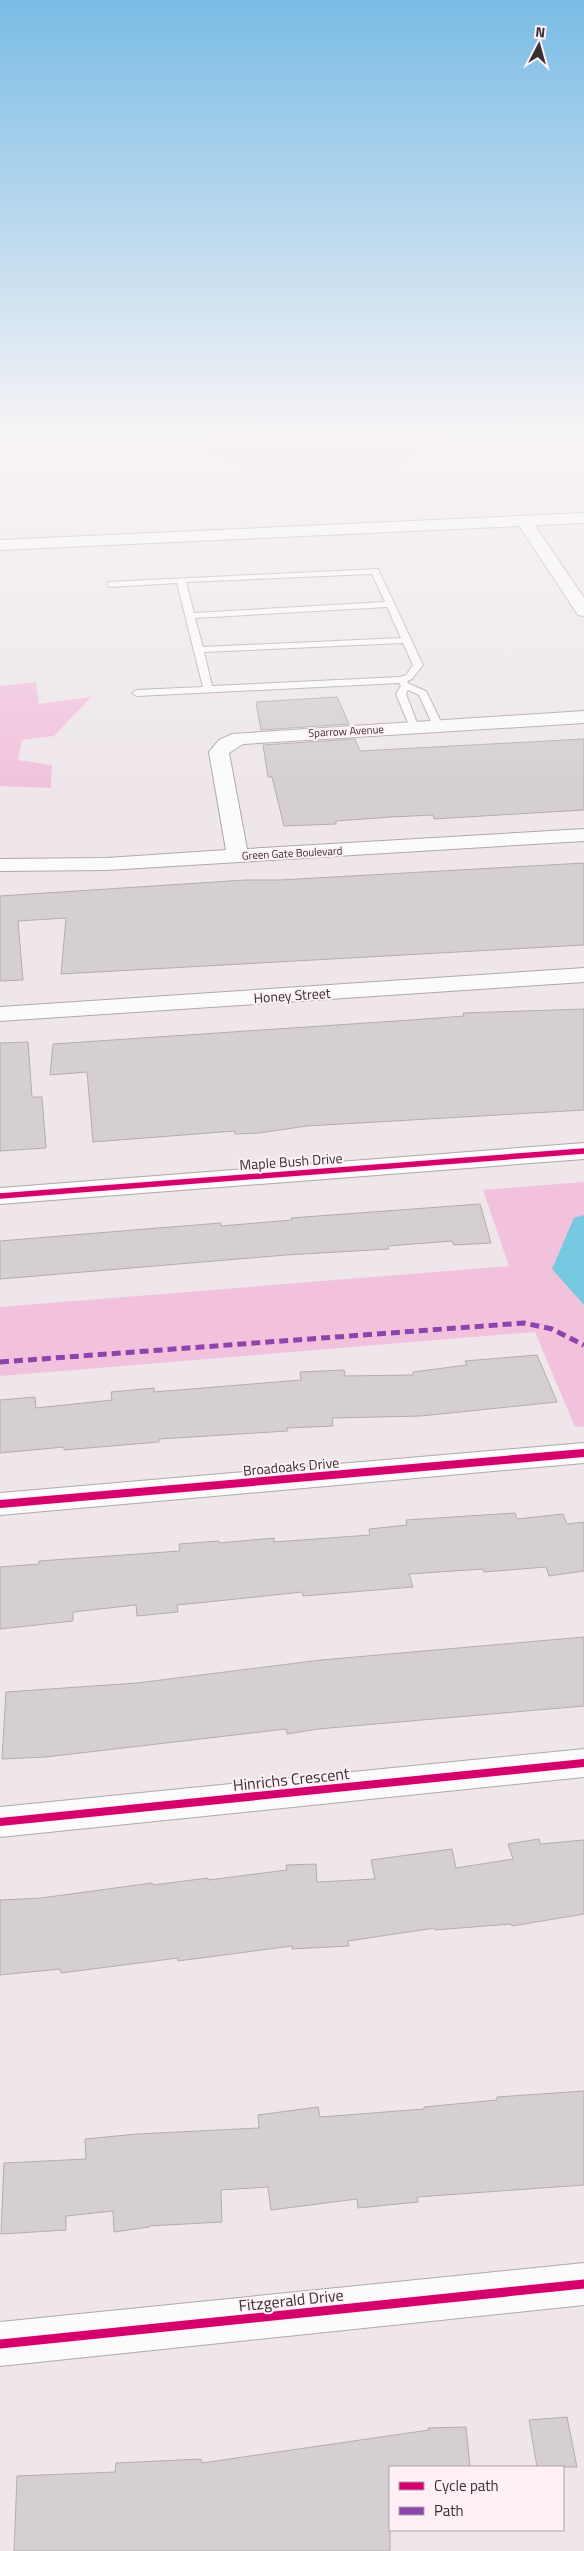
<svg xmlns="http://www.w3.org/2000/svg" width="584" height="2551" viewBox="0 0 584 2551" font-family="'Titillium Web',sans-serif">
  <rect width="100%" height="100%" fill="#eee6ea"/>
  <g fill="#f2c2dc">
    <polygon points="212,429 459,429 432,446 392,466 252,466 206,451"/>
    <polygon points="36,682 39,704 91,697 54,736 22,740 18,760 52,765 51,788 0,786 0,686"/>
    <polygon points="584,1182 584,1426 575,1427 535,1332 0,1376 0,1307 509,1266 483,1190"/>
  </g>
  <polygon fill="#76c9e1" points="584,1215 584,1305 552,1269 574,1218"/>
  <g fill="#d6cfd2" stroke="#b4adb0">
    <polygon points="337,697 349,724 261,730 256,702"/>
    <polygon points="355,739 360,751 584,739 584,810 449,818 434,819 433,815 391,817 336,821 336,824 284,826 272,777 268,777 263,745"/>
    <polygon points="584,863 584,945 61,974 66,918 18,921 23,980 0,981 0,896 245,880 280,880"/>
    <polygon points="584,1009 584,1110 307,1126 259,1133 235,1134 235,1131 93,1142 87,1072 50,1075 53,1044 411,1020 464,1016 463,1013"/>
    <polygon points="28,1042 32,1097 42,1097 46,1148 0,1151 0,1043"/>
    <polygon points="480,1204 491,1243 454,1245 452,1241 388,1246 389,1249 286,1255 0,1279 0,1241 170,1227 221,1223 221,1226 292,1220 291,1218"/>
    <polygon points="537,1355 557,1402 421,1416 332,1418 333,1426 287,1428 288,1431 159,1439 159,1442 64,1450 64,1447 0,1453 0,1400 35,1397 36,1408 112,1400 111,1392 154,1388 154,1392 301,1380 300,1372 344,1370 345,1376 413,1375 413,1372 467,1365 465,1361"/>
    <polygon points="515,1513 517,1519 563,1514 567,1524 584,1522 584,1571 549,1576 546,1567 484,1572 483,1569 409,1574 413,1587 303,1596 302,1592 227,1600 177,1605 178,1612 137,1616 136,1605 73,1612 73,1621 0,1629 0,1567 39,1564 39,1561 180,1551 179,1544 219,1541 219,1543 274,1538 274,1542 370,1535 369,1529 407,1525 406,1520"/>
    <polygon points="584,1637 584,1706 318,1729 287,1734 286,1729 46,1757 2,1759 6,1692 137,1683 321,1660"/>
    <polygon points="539,1839 540,1844 584,1840 584,1914 512,1926 511,1924 435,1930 435,1928 348,1941 349,1946 292,1949 292,1946 178,1961 178,1958 61,1973 60,1969 0,1975 0,1900 41,1898 152,1883 153,1885 208,1878 208,1880 287,1870 286,1865 316,1864 317,1882 375,1879 371,1860 452,1849 456,1868 513,1859 508,1844"/>
    <polygon points="584,2091 584,2185 417,2197 418,2202 358,2208 357,2199 271,2210 268,2187 221,2190 222,2222 149,2226 149,2227 114,2232 113,2211 66,2216 66,2230 1,2234 4,2163 86,2159 85,2139 137,2134 259,2128 258,2115 318,2107 320,2117 424,2109 424,2107 497,2100 497,2097"/>
    <polygon points="567,2417 577,2467 537,2467 529,2420"/>
    <polygon points="466,2427 470,2467 390,2467 390,2551 14,2551 17,2476 115,2472 116,2463 201,2459 202,2463 429,2430 428,2428"/>
  </g>
  <g fill="none" stroke-linecap="round" stroke-linejoin="round">
    <defs>
      <path id="lane" d="M378,569L423,665L412,679L407,681L409,684L426,691L443,726L441,728L433,726L419,695L408,690L406,694L419,728L411,730L396,694L401,686L399,683L137,696L132,693L137,690L203,687L177,583L111,587L108,586V582ZM372,574L385,602L194,613L186,582ZM387,607L401,638L203,647L195,618ZM403,643L413,665L406,675L400,677L212,686L204,652Z"/>
      <g id="street">
        <polygon points="524,516 530,518 584,598 584,616 578,615 516,521"/>
        <polygon points="584,711 584,723 243,744 229,753 247,849 584,829 584,841 107,870 0,871 0,859 107,858 226,850 209,752 219,740 232,734"/>
        <polygon points="584,968 584,982 0,1021 0,1007"/>
        <polygon points="584,1143 584,1159 0,1204 0,1188"/>
        <polygon points="584,1443 584,1463 0,1515 0,1493"/>
        <polygon points="584,1749 584,1777 0,1837 0,1807"/>
        <polygon points="584,2263 584,2305 0,2366 0,2322"/>
      </g>
      <polygon id="secondary" points="584,513 584,523 0,550 0,540"/>
    </defs>
    <use href="#lane" stroke="#afa8ac" stroke-width="2"/>
    <use href="#street" stroke="#afa8ac" stroke-width="2"/>
    <use href="#secondary" stroke="#afa8ac" stroke-width="2"/>
    <use href="#lane" fill="#fcfbfc" fill-rule="evenodd"/>
    <use href="#street" fill="#fcfbfc" fill-rule="evenodd"/>
    <use href="#secondary" fill="#fcfbfc" fill-rule="evenodd"/>
    <polyline stroke="#8e44ad" stroke-width="5" stroke-dasharray="9 5" stroke-linecap="butt" points="0,1362 524,1323 552,1329 584,1345"/>
    <defs>
      <polyline id="cycleway-far2" points="0,1196 584,1151"/>
      <g id="cycleway-far1">
        <polyline points="0,1504 584,1453"/>
        <polyline points="0,1822 584,1763"/>
      </g>
      <polyline id="cycleway" points="0,2344 584,2284"/>
    </defs>
    <use href="#cycleway-far2" stroke="#fff0f7" stroke-width="9"/>
    <use href="#cycleway-far1" stroke="#fff0f7" stroke-width="11"/>
    <use href="#cycleway" stroke="#fff0f7" stroke-width="12"/>
    <use href="#cycleway-far2" stroke="#d6006c" stroke-width="5.5"/>
    <use href="#cycleway-far1" stroke="#d6006c" stroke-width="8"/>
    <use href="#cycleway" stroke="#d6006c" stroke-width="9"/>
  </g>
  <linearGradient id="sky" x2="0" y2="1"><stop stop-color="#7abce5"/><stop offset="0.55" stop-color="#f7f4f6"/><stop offset="1" stop-color="#f7f4f6" stop-opacity="0"/></linearGradient>
  <rect width="584" height="786" fill="url(#sky)"/>
  <g text-anchor="middle" dominant-baseline="central" stroke-width="4" stroke-linejoin="round" paint-order="stroke">
    <g font-size="11" fill="#353033" stroke="#fff0f7">
      <text transform="translate(346 731) rotate(-3)">Sparrow Avenue</text>
      <text transform="translate(292 853) rotate(-3)">Green Gate Boulevard</text>
    </g>
    <g font-size="14" fill="#353033" stroke="#fff0f7">
      <text transform="translate(292 995) rotate(-4)">Honey Street</text>
      <text transform="translate(291 1161) rotate(-4)">Maple Bush Drive</text>
      <text transform="translate(291 1466) rotate(-5)">Broadoaks Drive</text>
    </g>
    <g font-size="16" fill="#353033" stroke="#fff0f7">
      <text transform="translate(291 1779) rotate(-6)">Hinrichs Crescent</text>
      <text transform="translate(291 2300) rotate(-6)">Fitzgerald Drive</text>
    </g>
  </g>
  <rect x="389" y="2466" width="175" height="65" fill="#fff0f7" stroke="#aea3a9"/>
  <rect x="399" y="2482" width="25" height="8" fill="#d6006c" stroke="#aea3a9"/>
  <text x="434" y="2491" font-size="15" fill="#353033">Cycle path</text>
  <rect x="399" y="2507" width="25" height="8" fill="#8e44ad" stroke="#aea3a9"/>
  <text x="434" y="2516" font-size="15" fill="#353033">Path</text>
  <g transform="translate(539 45) rotate(6)" stroke="#fff0f7" stroke-width="4" paint-order="stroke">
  <path d="M0-4L9 19L0 12L-9 19Z" fill="#353033"/>
  <text y="-8" font-size="14" font-weight="bold" text-anchor="middle" fill="#353033">N</text>
  </g>
</svg>
